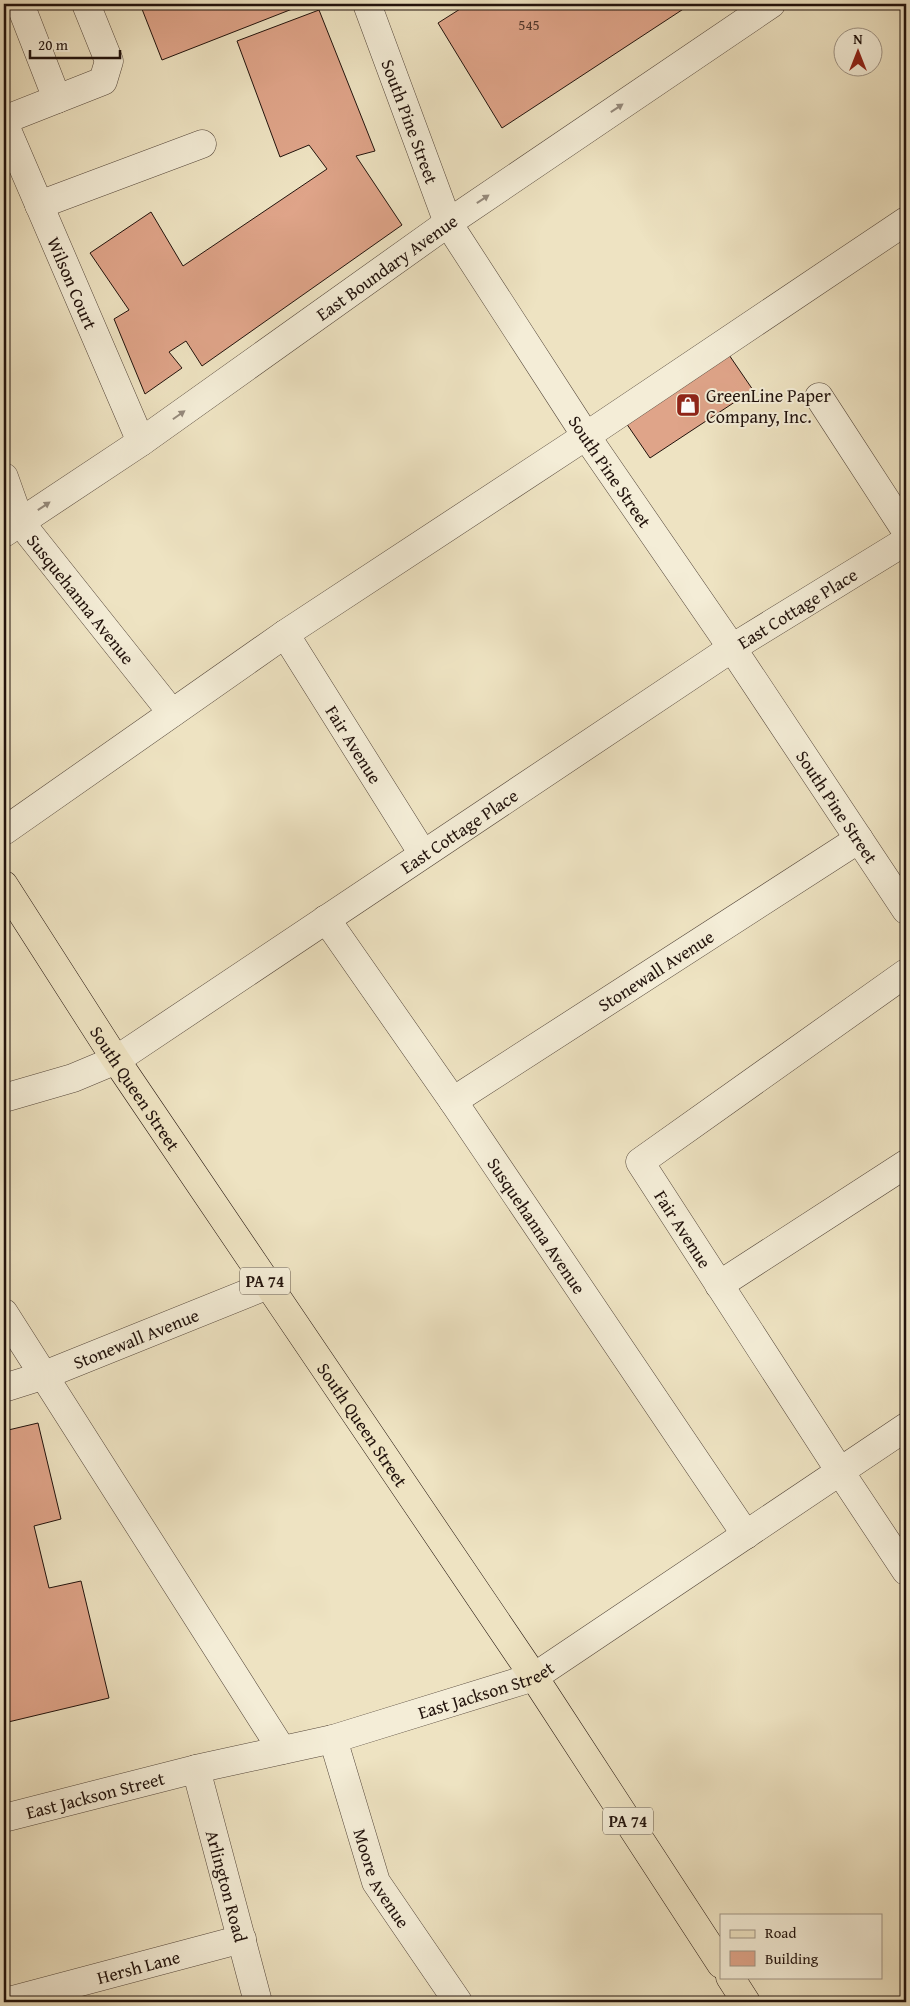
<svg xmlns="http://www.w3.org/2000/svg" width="910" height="2006" viewBox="0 0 910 2006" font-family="'Gentium Book Plus',serif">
  <rect width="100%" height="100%" fill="#eee3c2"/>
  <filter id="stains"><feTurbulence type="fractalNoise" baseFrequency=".004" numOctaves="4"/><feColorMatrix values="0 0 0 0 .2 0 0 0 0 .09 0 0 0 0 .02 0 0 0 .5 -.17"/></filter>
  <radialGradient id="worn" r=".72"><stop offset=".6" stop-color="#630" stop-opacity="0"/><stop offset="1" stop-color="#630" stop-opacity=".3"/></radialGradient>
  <g fill="#dfa489" stroke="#21120c">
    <polygon points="140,4 305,4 162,60"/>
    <polygon points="468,4 691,4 502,128 438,23"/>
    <polygon points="319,10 375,151 356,156 402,225 202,366 186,341 169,352 182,368 145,394 114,319 129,310 90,253 151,212 183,266 327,169 309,145 280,157 237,41"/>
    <polygon points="727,352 753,390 650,458 624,420"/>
    <polygon points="38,1423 61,1519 34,1526 49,1588 81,1581 109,1698 4,1723 4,1431"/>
  </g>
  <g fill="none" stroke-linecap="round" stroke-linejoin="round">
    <defs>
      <g id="minor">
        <polyline points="20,4 57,99"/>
        <path id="s1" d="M367,4L448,223L586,436L732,648L906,910"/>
        <polyline points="4,120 103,81 109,61 86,4"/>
        <path id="s2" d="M4,123L141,442"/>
        <polyline points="39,205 202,144"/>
        <polyline points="819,397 906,531"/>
        <path id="s3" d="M4,477L20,522L172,713"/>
        <path id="s4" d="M4,533L141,442L448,223L771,4"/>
        <path id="s5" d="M285,634L423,854"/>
        <polyline points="4,831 285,634 586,436 906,221"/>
        <path id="s6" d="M326,919L453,1101L746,1535"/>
        <path id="s7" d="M906,973L640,1162L841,1473L906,1571"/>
        <path id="s8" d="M4,1098L73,1078L116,1060L732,648L906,541"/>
        <path id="s9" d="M453,1101L859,839"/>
        <polyline points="719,1285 906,1164"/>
        <polyline points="4,1313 282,1750"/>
        <path id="s10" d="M4,1388L42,1376L268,1285"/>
        <path id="s11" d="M333,1739L376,1882L458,2002"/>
        <path id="s12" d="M196,1769L258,2002"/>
        <path id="s13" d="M4,1818L196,1769L333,1739L534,1677L906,1427"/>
        <path id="s14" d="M5,2002L242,1939"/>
      </g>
      <g id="major">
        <path id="s15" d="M4,885L116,1060L534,1677L721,1964"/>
        <polyline points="730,1977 746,2002"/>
      </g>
    </defs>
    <use href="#minor" stroke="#54463a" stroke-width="29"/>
    <use href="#major" stroke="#21120c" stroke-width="29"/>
    <use href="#minor" stroke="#f4edd7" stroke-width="28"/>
    <use href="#major" stroke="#eee3c2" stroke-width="28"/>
  </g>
  <defs><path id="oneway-solid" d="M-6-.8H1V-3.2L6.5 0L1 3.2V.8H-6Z" transform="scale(1.25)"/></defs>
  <g fill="#958a7c">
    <use href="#oneway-solid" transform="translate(617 108) rotate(-34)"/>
    <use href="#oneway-solid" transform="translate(483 199) rotate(-34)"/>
    <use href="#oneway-solid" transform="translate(179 415) rotate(-35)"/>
    <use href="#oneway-solid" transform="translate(44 506) rotate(-34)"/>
  </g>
  <defs>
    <symbol id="shop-square" viewBox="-11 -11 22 22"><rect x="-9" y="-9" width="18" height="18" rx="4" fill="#8f2418" stroke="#f4edd7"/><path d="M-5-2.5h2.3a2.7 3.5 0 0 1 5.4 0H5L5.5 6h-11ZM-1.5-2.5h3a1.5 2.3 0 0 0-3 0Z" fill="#fff"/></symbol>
  </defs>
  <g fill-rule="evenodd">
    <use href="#shop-square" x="674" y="391" width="28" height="28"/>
  </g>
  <g text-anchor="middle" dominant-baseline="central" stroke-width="4" stroke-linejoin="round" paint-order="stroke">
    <g font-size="15" fill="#50362b">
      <text x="529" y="24">545</text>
    </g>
    <g fill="#f4edd7" stroke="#605449" stroke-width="1">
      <rect x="240" y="1267.5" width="50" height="27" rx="4"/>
      <rect x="603" y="1807.5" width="50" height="27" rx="4"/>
    </g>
    <g font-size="16" font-weight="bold" fill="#21120c">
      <text x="265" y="1281">PA 74</text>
      <text x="628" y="1821">PA 74</text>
    </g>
    <g font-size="18" fill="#21120c" stroke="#f4edd7">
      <text stroke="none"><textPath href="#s1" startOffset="125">South Pine Street</textPath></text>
      <text stroke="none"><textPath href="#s4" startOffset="466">East Boundary Avenue</textPath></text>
      <text stroke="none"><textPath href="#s2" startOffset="174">Wilson Court</textPath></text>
      <text stroke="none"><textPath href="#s1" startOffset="530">South Pine Street</textPath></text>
      <text stroke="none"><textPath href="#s3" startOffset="146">Susquehanna Avenue</textPath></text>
      <text stroke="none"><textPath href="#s8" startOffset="936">East Cottage Place</textPath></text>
      <text stroke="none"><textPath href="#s5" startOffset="130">Fair Avenue</textPath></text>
      <text stroke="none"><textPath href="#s1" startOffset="935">South Pine Street</textPath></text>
      <text stroke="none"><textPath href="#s8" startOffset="531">East Cottage Place</textPath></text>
      <text stroke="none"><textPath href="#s9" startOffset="241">Stonewall Avenue</textPath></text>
      <text stroke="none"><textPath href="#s15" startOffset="242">South Queen Street</textPath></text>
      <text stroke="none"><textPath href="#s6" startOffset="372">Susquehanna Avenue</textPath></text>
      <text stroke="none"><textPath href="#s7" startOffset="406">Fair Avenue</textPath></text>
      <text stroke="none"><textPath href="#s10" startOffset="141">Stonewall Avenue</textPath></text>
      <text stroke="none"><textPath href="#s15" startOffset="648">South Queen Street</textPath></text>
      <text stroke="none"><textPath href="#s13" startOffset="499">East Jackson Street</textPath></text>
      <text stroke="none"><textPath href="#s13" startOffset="94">East Jackson Street</textPath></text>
      <text stroke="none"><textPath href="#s11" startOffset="148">Moore Avenue</textPath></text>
      <text stroke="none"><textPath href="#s12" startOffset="121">Arlington Road</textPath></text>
      <text stroke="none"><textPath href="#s14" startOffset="138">Hersh Lane</textPath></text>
    </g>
    <g font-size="18" fill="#21120c" stroke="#f4edd7" text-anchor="start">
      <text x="706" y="395">GreenLine Paper<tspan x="706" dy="21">Company, Inc.</tspan></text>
    </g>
  </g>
  <rect width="910" height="2006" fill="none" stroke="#eee3c2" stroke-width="20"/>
  <rect x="5" y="5" width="900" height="1996" fill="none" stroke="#21120c" stroke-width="2.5"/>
  <rect x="10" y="10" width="890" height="1986" fill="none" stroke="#21120c"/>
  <rect x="720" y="1914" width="162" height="65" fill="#f4edd7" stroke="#a09586"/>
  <rect x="730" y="1930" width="25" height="8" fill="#eee3c2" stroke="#a09586"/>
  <text x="765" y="1938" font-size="15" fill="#21120c">Road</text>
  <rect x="730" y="1951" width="25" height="15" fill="#dfa489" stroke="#a09586"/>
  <text x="765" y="1964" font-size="15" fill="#21120c">Building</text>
  <g transform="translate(858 52)"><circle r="24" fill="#f4edd7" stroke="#a09586"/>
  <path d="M0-4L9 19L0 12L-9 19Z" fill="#8f2418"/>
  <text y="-8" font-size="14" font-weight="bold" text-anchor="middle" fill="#21120c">N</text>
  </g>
  <path d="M30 50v8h90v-8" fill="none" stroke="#21120c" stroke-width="2.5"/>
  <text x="38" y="50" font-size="15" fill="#21120c" stroke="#f4edd7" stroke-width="4" paint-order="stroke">20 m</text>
  <rect width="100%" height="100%" filter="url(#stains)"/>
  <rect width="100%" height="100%" fill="url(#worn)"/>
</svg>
